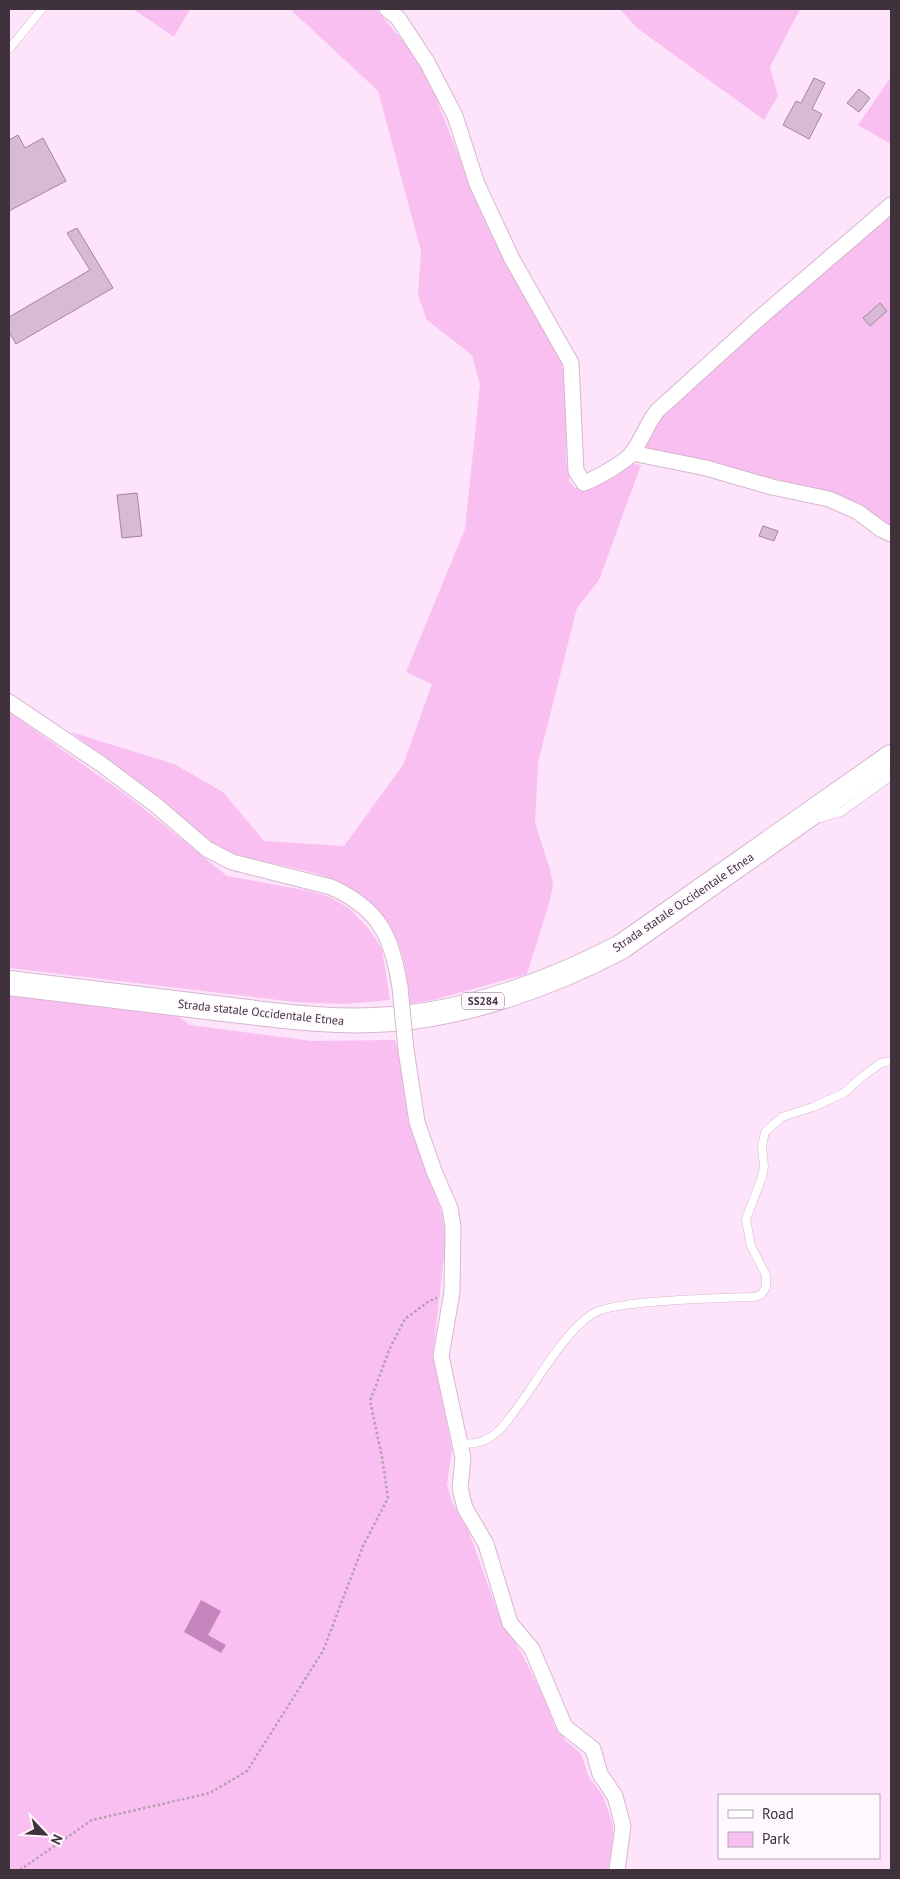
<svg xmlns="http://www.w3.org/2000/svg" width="900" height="1879" viewBox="0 0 900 1879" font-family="'PT Sans',sans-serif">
  <rect width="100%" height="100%" fill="#fee4fa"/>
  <g fill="#f9bff0">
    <polygon points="133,9 190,9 174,37"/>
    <path d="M290,9H376L423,65L471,187L560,358L568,390L566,461L573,476L568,480L575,488L595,487L629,463L641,465L599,580L577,608L538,763L535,823L550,869L553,885L549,904L527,974L433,1000L409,1004C407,988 407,970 402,954C393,919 361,889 327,877C291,864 251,863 216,847L71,732L174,764L223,792L264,841L344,846L403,765L432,684L406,672L465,529L480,385L472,355L427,320L418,296L421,251L378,91Z"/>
    <polygon points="620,9 800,9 770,67 778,96 764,120 637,28"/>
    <polygon points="891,77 891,144 858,125"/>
    <polygon points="891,212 891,530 847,502 645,451 643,447 658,419"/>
    <polygon points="9,712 133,800 227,876 309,891 330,897 350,909 369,929 382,949 390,1000 345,1004 295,1002 9,968"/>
    <polygon points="9,996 178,1016 190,1025 312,1041 395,1040 400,1059 408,1120 442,1213 446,1238 433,1354 452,1450 447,1484 452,1502 469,1532 498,1613 523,1656 543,1696 555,1727 566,1741 581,1754 589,1777 603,1796 613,1825 613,1836 608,1870 9,1870"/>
  </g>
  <polygon fill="#c686bd" points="201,1600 221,1611 208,1635 226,1645 221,1653 184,1632"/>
  <g fill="#d9bad4" stroke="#a3869e">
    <polygon points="814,78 825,83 812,109 822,114 809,139 783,125 796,101 801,103"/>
    <polygon points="859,89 870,98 859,112 847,103"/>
    <polygon points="18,135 25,148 43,138 66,181 9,211 9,140"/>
    <polygon points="77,228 113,288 16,344 9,332 9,317 90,270 67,233"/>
    <polygon points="880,303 887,311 870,326 863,318"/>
    <polygon points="137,493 142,536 122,538 117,495"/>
    <polygon points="763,526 778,531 774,541 759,536"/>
  </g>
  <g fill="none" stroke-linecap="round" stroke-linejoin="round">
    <defs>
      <g id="lane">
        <polyline points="9,49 42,9"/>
        <polyline points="821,818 841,812 891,776"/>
        <path d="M460,1443C468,1444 475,1444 483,1441C494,1437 504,1426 511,1416C533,1389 565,1329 594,1313C605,1307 620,1306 632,1304C672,1299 713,1298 754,1297L761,1295L766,1287V1275L751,1246L746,1219L762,1177L764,1166L762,1146L765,1132L782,1117L813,1107L844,1093L863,1076L881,1063L891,1061"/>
      </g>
      <g id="street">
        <path d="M387,9L398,18L427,62L455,116L477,184L512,259L571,363L576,471L584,483C595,479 626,462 633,452C642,439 647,424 657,411L755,322L891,205"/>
        <polyline points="632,453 706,468 772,487 829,499 858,512 882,530 891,534"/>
        <path d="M9,702L101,764L157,806L207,849L232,862L331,887C380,909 392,937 400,987"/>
        <polyline points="406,1050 417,1122 434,1171 450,1208 453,1227 452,1292 441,1356 463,1458 460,1488 465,1508 486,1544 510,1623 532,1649 565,1727 593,1749 600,1774 615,1796 623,1826 617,1870"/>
      </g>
      <path id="primary" d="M9,983C78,991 146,1000 215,1008C274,1015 333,1024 392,1019C470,1013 552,983 621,947L891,757"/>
    </defs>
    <use href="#lane" stroke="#d5b6d0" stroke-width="9"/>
    <use href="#street" stroke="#d5b6d0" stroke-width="17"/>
    <use href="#primary" stroke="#d5b6d0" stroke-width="26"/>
    <polyline stroke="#b49fb0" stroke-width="2.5" stroke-dasharray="2.5 2.5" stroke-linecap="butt" points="20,1870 92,1820 210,1793 247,1771 323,1651 363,1546 388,1498 382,1457 370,1401 390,1348 405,1319 429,1301 437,1298"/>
    <use href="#lane" stroke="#fff" stroke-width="8"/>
    <use href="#street" stroke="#fff" stroke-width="15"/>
    <use href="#primary" stroke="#fff" stroke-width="24"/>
    <defs>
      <polyline id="street-bridge" points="400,987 406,1050"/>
    </defs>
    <use href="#street-bridge" stroke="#d5b6d0" stroke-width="17" stroke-linecap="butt"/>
    <use href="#street-bridge" stroke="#fff" stroke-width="15"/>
  </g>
  <g text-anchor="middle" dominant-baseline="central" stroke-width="4" stroke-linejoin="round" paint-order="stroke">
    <rect fill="#fff8fe" stroke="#796d77" stroke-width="1" x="462" y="992.5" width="42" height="17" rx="4"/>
    <g font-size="11" font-weight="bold" fill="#3f323d">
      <text x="483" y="1001">SS284</text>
    </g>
    <g font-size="12" fill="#3f323d" stroke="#fff8fe">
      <text transform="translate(683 902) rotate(-34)">Strada statale Occidentale Etnea</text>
      <text transform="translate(261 1012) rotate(6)">Strada statale Occidentale Etnea</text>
    </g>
  </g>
  <rect width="900" height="1879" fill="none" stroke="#3f323d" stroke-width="20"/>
  <rect x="718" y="1794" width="162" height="65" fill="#fff8fe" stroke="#b2a9b1"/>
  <rect x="728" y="1810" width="25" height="8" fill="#ffffff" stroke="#b2a9b1"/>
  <text x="762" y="1819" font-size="15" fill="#3f323d">Road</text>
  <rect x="728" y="1832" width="25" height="15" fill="#f9bff0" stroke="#b2a9b1"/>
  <text x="762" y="1844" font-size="15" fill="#3f323d">Park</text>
  <g transform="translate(45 1834) rotate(115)" stroke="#fff8fe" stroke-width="4" paint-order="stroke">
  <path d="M0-4L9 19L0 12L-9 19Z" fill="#3f323d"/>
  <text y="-8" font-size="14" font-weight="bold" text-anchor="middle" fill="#3f323d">N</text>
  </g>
</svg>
